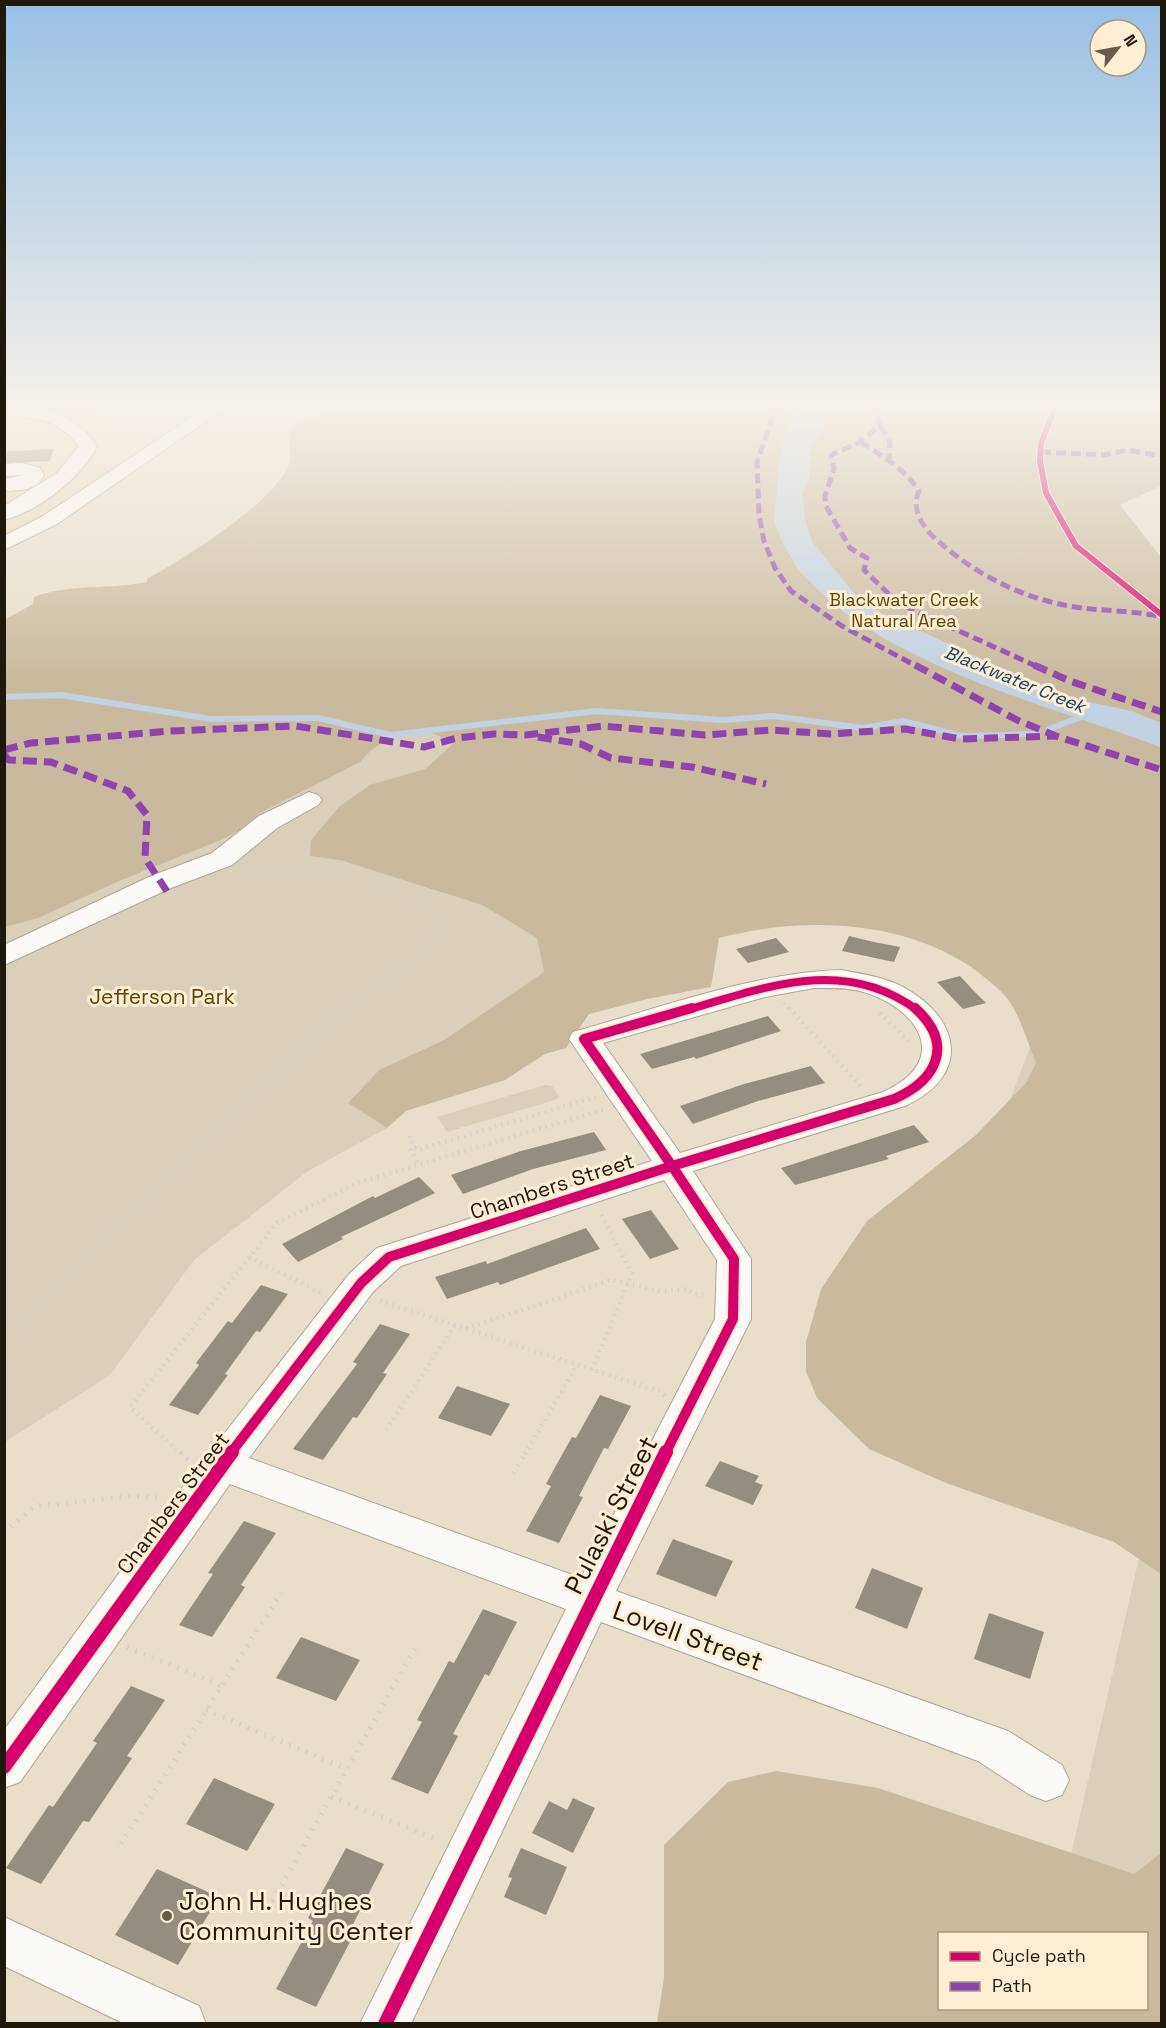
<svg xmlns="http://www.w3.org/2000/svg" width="1166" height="2028" viewBox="0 0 1166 2028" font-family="'Space Grotesk',sans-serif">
  <rect width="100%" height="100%" fill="#e8decb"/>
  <polygon fill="#ebdaba" points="5,402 87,402 143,439 101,478 21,531 5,538"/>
  <g fill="#dacfba">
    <polygon points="616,402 1092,402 1062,455 1161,579 1161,1398 925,1325 1097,870 443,893 482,905 538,938 544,972 444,1040 379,1070 348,1103 387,1128 308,1171 194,1260 110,1375 5,1442 5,917"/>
    <polygon points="545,1085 552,1086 559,1097 555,1100 447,1132 437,1117"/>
    <polygon points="1161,1462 1161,2023 1032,2024 1146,2008 1146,1934 1053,1933"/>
  </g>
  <g fill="#c9b99e" fill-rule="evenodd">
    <path d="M414,402H801L784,437L774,522L797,569L844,612L885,639L979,683L1161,747V1574L1114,1542L946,1483L869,1449L817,1398L806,1371V1342L821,1289L867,1221L976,1135L1026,1083L1036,1063C1028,1044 1022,1021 1011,1004C1003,991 990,982 978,972C906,919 803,916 719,938L711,987L647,999L589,1014L566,1048L545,1054L505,1080L406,1111L387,1128L348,1103L379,1070L444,1040L544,972L537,938L482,905L340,860L310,856L311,840L340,806L370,785L425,769L452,745C423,718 382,736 360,762L260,813L244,828L221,840L119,881L38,918L5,927L4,620L33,604L34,597C71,583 109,590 147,582V579C186,557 269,506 288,467C294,455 285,439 291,426C330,407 372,405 414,402Z"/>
    <polygon points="825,402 1161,402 1161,486 1120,505 1161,557 1161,723 1131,711 1079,700 1004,669 882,614 852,591 812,542 805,521 802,493 809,479 811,450 824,425"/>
    <path d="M776,1771L878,1788L1134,1874L1161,1853V2023H657L664,1978V1845L728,1782ZM940,1934H1146V2008H940Z"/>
  </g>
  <path fill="#c1d1e1" d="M801,402H825L824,425L811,450L809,479L802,493L805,521L812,542L852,591L882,614L1004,669L1079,700L1131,711L1161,723V747C1048,704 817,651 775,524C773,518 775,508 776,502C779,459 782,440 801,402Z"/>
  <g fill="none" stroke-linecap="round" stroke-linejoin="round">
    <g stroke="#c1d1e1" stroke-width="6">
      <polyline points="4,697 61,695 211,719 318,718 390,735 597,711 723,720 773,716 863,728 903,721 962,736 1037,734"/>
      <polyline points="1049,729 1089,714"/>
    </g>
  </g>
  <g fill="#958d7f">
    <polygon points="54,449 50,461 4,463 7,451"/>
    <polygon points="849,936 874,942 900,947 894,962 842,951"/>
    <polygon points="776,938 789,952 748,963 736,949"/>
    <polygon points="960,976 972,989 986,1003 963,1009 937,982"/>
    <polygon points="768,1016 781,1031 696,1059 694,1057 652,1069 640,1054"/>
    <polygon points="811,1066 825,1083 758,1101 693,1124 680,1106 744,1084"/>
    <polygon points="914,1125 929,1142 886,1156 889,1159 795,1185 781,1168"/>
    <polygon points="594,1132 606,1150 533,1169 463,1194 451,1175 521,1151"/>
    <polygon points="419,1177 435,1193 341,1237 343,1239 298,1262 282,1244 373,1196 375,1198"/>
    <polygon points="651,1210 679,1249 650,1259 622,1219"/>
    <polygon points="586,1228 600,1249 500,1285 498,1282 447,1299 435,1277 486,1261 487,1264"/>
    <polygon points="261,1285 288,1294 260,1332 256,1331 241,1352 225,1374 228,1375 198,1415 169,1405 199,1365 196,1363 228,1321 232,1323"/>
    <polygon points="380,1324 410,1334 383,1373 387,1374 357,1418 353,1417 323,1460 293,1449 357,1364 353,1362"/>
    <polygon points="457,1386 510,1404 491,1436 438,1418"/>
    <polygon points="600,1395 631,1406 608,1449 604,1448 579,1496 583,1497 559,1543 526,1531 551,1486 546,1484 559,1460 572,1437 576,1438"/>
    <polygon points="720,1461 759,1476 755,1482 763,1485 753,1505 705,1486"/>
    <polygon points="244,1521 276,1533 241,1585 245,1587 212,1637 179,1625 213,1574 208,1573"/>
    <polygon points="673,1539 733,1561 716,1597 656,1574"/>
    <polygon points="872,1568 923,1588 907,1629 855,1608"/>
    <polygon points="483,1609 517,1622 489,1676 485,1674 453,1734 458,1736 428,1794 391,1779 422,1722 417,1720 449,1661 454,1663"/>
    <polygon points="989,1613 1044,1632 1030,1679 974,1659"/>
    <polygon points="301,1637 360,1660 336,1701 276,1678"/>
    <polygon points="131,1686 165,1700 127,1756 132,1758 89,1822 83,1821 41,1884 6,1868 49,1805 53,1807 97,1743 93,1741"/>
    <polygon points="214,1778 275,1804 247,1851 186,1824"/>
    <polygon points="573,1798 595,1808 573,1853 532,1833 549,1801 567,1810"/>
    <polygon points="346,1848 384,1864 347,1936 352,1938 316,2007 276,1989 313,1921 308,1918"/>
    <polygon points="521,1848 567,1867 546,1915 504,1897 512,1878 508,1877"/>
    <polygon points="157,1869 219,1897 178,1965 115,1935"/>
  </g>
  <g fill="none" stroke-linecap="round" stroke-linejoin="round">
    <defs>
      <g id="minor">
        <polygon points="214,402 234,402 57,524 4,550 4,536 43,516"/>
        <path d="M4,406C43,405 75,413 97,446C81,478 39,511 4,520V506L57,473L79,446C60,420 34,416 4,416Z"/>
        <path d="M23,463L40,468L44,475C38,491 19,490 4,491V479L24,475L4,476V464Z"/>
        <polygon points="309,792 318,795 322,800 318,805 277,828 232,865 171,888 4,965 4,945 151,876 212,853 259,816"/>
        <path d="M841,970C862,974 884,977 903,987C962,1019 971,1076 905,1106L693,1171L751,1259V1319L616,1591L1008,1731L1062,1765L1069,1780L1062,1795L1046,1801L1030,1795L978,1761L601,1622L411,2024H360L566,1609L230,1484L20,1782L4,1788V1730L178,1493L349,1274L377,1248L652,1161L569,1039L573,1032C656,1009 756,972 841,970ZM814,988C830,988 845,987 860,991C917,1006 954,1060 883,1092L680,1153L603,1043L765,997ZM664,1180L717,1260L715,1319L581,1578L249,1458L373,1292L401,1266Z"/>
        <polygon points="4,1917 199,2006 206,2024 125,2024 4,1966"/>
      </g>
    </defs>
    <use href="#minor" stroke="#aea698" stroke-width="2"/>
    <g stroke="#d5d2cc" stroke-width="3" stroke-dasharray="1.5 4" stroke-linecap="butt">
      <path d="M246,868C301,860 410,873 441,925L417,958L347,1010"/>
      <polyline points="784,1003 790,1010"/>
    </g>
    <g stroke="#d5d2cc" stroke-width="4.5" stroke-dasharray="1.5 5" stroke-linecap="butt">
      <polyline points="789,1008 862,1088"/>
      <polyline points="880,1013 909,1042"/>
      <polyline points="409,1136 417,1150 596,1097"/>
      <polyline points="416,1147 410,1149 419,1165"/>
      <polyline points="249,1257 321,1293"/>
      <polyline points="380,1301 659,1391 665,1396"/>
      <polyline points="466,1329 611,1280 660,1291 687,1289 694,1294 706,1295"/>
      <polyline points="4,1345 105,1236 147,1200 261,1087 348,1008"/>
      <polyline points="592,1370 632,1274 600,1212"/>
      <polyline points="386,1430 455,1325"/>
      <polyline points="182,1454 130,1407 277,1223 357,1183 606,1109"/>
      <polyline points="525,1454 577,1365"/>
    </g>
    <g stroke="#d5d2cc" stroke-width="5" stroke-dasharray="2 7" stroke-linecap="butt">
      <polyline points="180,1452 189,1460"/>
      <polyline points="513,1474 526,1452"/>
      <polyline points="4,1533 35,1506 131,1496 161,1498"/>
      <polyline points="127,1647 222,1686"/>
      <polyline points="206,1710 347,1769"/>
      <polyline points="331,1797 439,1840"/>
      <polyline points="121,1844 281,1593"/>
      <polyline points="268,1909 417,1645"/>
    </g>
    <use href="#minor" fill="#fcfaf7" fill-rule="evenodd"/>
    <g stroke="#8e44ad" stroke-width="5" stroke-dasharray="10 5" stroke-linecap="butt">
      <polyline points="778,402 757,462 759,515 764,541 775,568 791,591 842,626 918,667"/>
      <polyline points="875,402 880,426 858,443 831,455 834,469 825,496 826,506 850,548 867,558 864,570 893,598 911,609 1038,667"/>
      <polyline points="880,426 890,442 889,460"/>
      <path d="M861,442C881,455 906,470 919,491C910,510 924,529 938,541C979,577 1028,601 1082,608C1107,611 1133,611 1159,616"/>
      <polyline points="1041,452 1105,455 1127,450 1162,456"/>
    </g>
    <g stroke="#8e44ad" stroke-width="7" stroke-dasharray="14 7" stroke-linecap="butt">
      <polyline points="915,665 1017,720 1056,736 1162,770"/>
      <polyline points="1034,665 1070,681 1162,712"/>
      <polyline points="538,737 581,744 611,758 692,767 766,784"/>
      <polyline points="4,750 31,743 170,731 296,726 424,747 457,738 494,734 526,735 603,726 705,735 771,730 831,734 905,729 960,739 1056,736"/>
      <polyline points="4,755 9,760 51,762 128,791 147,815 145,858 168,893"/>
    </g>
    <defs>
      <polyline id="cycleway-far3" points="1057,402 1041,443 1040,461 1046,493 1076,546 1162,615"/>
      <path id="cycleway-far2" d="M687,1010C766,987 844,956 917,1010"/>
      <g id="cycleway-far1">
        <polyline points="672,1166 584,1039 692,1008"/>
        <path d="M672,1166L894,1099C937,1080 955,1044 915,1008"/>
        <polyline points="230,1454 361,1283 389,1257 672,1166"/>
        <polyline points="665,1454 733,1319 734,1259 672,1166"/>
      </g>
      <g id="cycleway">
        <polyline points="4,1767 232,1452"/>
        <polyline points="385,2024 666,1452"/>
      </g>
    </defs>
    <use href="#cycleway-far3" stroke="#feeed3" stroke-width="8"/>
    <use href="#cycleway-far2" stroke="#feeed3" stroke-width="11"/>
    <use href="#cycleway-far1" stroke="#feeed3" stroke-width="14"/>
    <use href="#cycleway" stroke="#feeed3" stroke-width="17"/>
    <use href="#cycleway-far3" stroke="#d6006c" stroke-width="6"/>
    <use href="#cycleway-far2" stroke="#d6006c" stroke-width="8"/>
    <use href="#cycleway-far1" stroke="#d6006c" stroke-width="10"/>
    <use href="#cycleway" stroke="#d6006c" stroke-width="14"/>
  </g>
  <linearGradient id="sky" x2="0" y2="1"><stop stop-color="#98c0e5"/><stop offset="0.59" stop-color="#f5f0e8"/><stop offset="1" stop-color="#f5f0e8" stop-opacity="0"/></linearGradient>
  <rect width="1166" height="685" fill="url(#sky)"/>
  <circle fill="#655d4f" stroke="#feeed3" stroke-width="2" cx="167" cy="1916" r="6"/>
  <g text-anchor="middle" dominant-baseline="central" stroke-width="6" stroke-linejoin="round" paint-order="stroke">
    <g font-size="18" fill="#614506" stroke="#feeed3">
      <text x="904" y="599">Blackwater Creek<tspan x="904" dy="21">Natural Area</tspan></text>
    </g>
    <g font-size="18" font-style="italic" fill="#184269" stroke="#feeed3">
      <text transform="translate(1015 679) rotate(22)">Blackwater Creek</text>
    </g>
    <g font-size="21" fill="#614506" stroke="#feeed3">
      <text x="162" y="996">Jefferson Park</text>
    </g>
    <g font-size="21" fill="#1f180c" stroke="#feeed3">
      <text transform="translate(552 1186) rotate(-18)">Chambers Street</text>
      <text transform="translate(173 1503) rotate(-53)">Chambers Street</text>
    </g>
    <g font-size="26" fill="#1f180c" stroke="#feeed3">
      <text transform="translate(611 1515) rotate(-63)">Pulaski Street</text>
      <text transform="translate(688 1636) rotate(20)">Lovell Street</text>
    </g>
    <g font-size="26" fill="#1f180c" stroke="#feeed3" text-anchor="start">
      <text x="179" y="1901">John H. Hughes<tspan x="179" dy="30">Community Center</tspan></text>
    </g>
  </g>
  <rect width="1166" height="2028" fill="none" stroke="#1f180c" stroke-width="12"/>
  <rect x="938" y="1932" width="210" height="78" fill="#feeed3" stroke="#a59883" stroke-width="1.5"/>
  <rect x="950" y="1952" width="30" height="9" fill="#d6006c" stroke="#a59883" stroke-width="1.5"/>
  <text x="992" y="1962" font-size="18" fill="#1f180c">Cycle path</text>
  <rect x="950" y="1982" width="30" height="9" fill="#8e44ad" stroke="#a59883" stroke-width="1.5"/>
  <text x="992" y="1992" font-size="18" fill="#1f180c">Path</text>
  <g transform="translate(1118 48) rotate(59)"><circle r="28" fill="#feeed3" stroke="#a59883" stroke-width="1.5"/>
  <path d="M0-4.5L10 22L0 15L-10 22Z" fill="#655d4f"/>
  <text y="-9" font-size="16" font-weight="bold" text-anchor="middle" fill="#1f180c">N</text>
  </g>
</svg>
